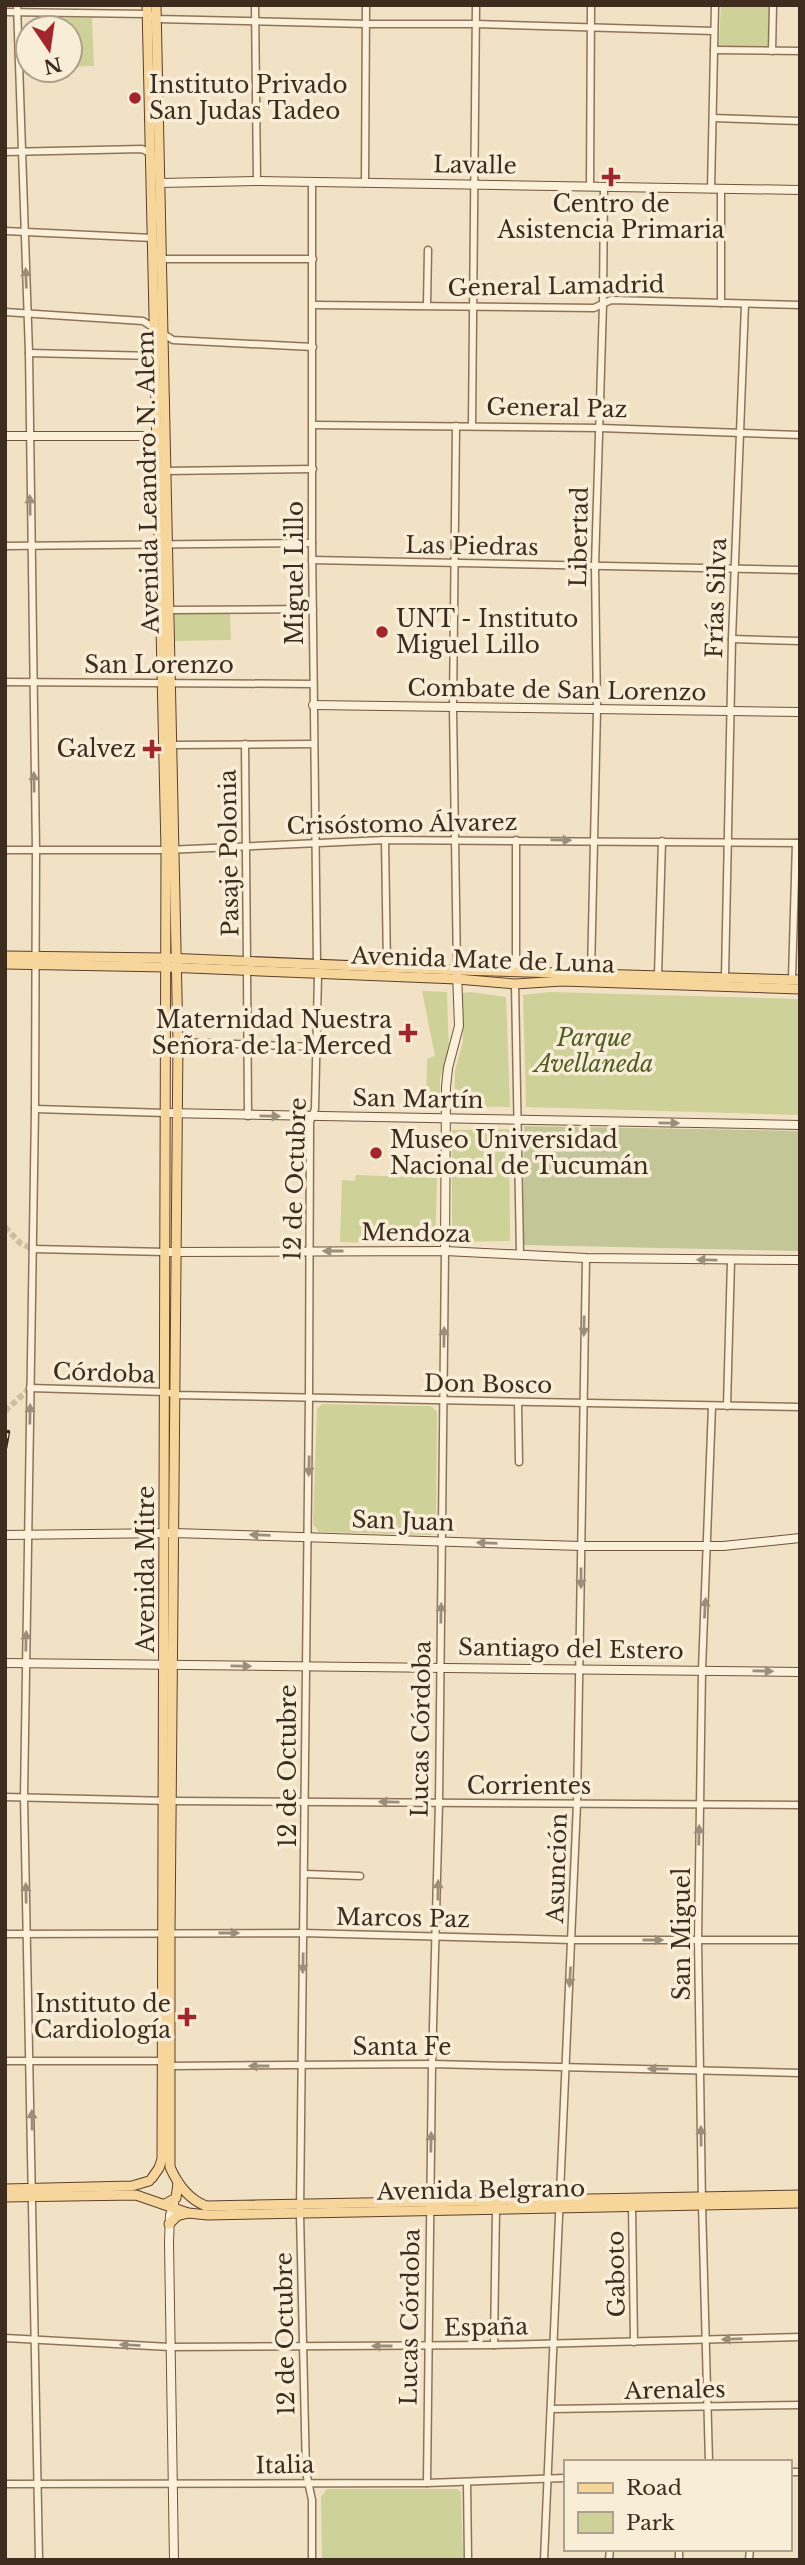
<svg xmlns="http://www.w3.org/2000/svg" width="805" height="2565" viewBox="0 0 805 2565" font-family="'Libre Baskerville',serif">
  <rect width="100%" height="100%" fill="#f2e2c5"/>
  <g fill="#ced198">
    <polygon points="721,5 769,5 768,47 719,46"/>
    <polygon points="61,18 92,18 94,66 70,67 70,28 61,28"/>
    <polygon points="175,612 230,612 231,640 175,641"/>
    <polygon points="422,991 447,992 449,1052 440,1079 440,1108 426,1108 427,1059 435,1056"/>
    <polygon points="471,992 506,997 510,1107 454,1106 455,1071 463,1041 462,993"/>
    <polygon points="550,992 800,999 800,1115 526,1107 523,995"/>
    <polygon points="509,1129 510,1241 452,1242 452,1130"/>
    <polygon points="356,1175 437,1178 435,1245 340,1242 342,1180 355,1181"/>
    <polygon points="322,1404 431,1406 437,1412 436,1530 431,1535 319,1532 313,1524 317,1409"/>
    <polygon points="327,2489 458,2489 461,2493 463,2560 322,2560 321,2497"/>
  </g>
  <polygon fill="#c3c697" points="524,1126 800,1131 800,1251 523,1245"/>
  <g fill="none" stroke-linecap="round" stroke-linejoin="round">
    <g stroke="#cebea4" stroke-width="6" stroke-dasharray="6 3" stroke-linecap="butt">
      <polyline points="5,1227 20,1243 33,1249"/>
      <polyline points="5,1411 30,1388"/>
    </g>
    <defs>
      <g id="street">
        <polyline points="17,5 29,353 36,850 35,1109 24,1797 39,2560"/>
        <polyline points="255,5 257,181"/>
        <polyline points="5,12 147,14 157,19 366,24 475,24 714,31"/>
        <polyline points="714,50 800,51"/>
        <polyline points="772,51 773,5"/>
        <polyline points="713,118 800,121"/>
        <polyline points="5,152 142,149 152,154"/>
        <polyline points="312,182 312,543 317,964"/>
        <polyline points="365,183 366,5"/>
        <polyline points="590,186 591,5"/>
        <polyline points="711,189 715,5"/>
        <polyline points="5,231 153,238"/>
        <polyline points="162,259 313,259"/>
        <polyline points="721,303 721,190"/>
        <polyline points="314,305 594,308 611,300 800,305"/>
        <polyline points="427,305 428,250"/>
        <polyline points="5,312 143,321 173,340 313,347"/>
        <polyline points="29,353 156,356"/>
        <polyline points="313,425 600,428 800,435"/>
        <polyline points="472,425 476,5"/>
        <polyline points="456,426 453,707 457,970"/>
        <polyline points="164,471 313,469"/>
        <polyline points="5,546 312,543"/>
        <polyline points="312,560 800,570"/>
        <polyline points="170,610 313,609"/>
        <polyline points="732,639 800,641"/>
        <polyline points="5,682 313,684"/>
        <polyline points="245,744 247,962"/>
        <polyline points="172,745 314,744"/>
        <polyline points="385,840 387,967"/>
        <polyline points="516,840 516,971"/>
        <polyline points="5,850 166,850 385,840 800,843"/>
        <polyline points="247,971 248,1116"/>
        <polyline points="591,973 597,710 595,566 603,304 604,186"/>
        <polyline points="658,975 662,841"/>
        <polyline points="725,977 732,639 745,304"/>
        <polyline points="792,979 796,843"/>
        <polyline points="515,984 520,1254"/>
        <polyline points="178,1042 316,1047"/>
        <polyline points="35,1109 166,1113"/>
        <polyline points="33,1249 166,1252"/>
        <polyline points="30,1388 166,1392 175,1395 800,1407"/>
        <polyline points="518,1402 519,1462"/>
        <polyline points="727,1406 731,1261"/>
        <polyline points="5,1797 171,1801 800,1805"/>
        <polyline points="305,1874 360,1876"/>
        <polyline points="5,1934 303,1933 572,1940 800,1940"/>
        <polyline points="5,2061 161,2061 169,2066 432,2064 800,2073"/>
        <polyline points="632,2206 634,2342"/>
        <polyline points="5,2338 170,2347 494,2345 800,2337"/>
        <polyline points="494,2345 496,2209"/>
        <polyline points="551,2409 800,2405"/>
        <polyline points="709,2462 702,2204 698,1940 702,1670 712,1406"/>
        <polyline points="789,2472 800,2472"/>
        <polyline points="467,2482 468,2560"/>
        <polyline points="427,2483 432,2064 439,1803 445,1251"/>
        <polyline points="5,2484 427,2483 565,2478"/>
        <polyline points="312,2560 312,2500 306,2472 300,2214 309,1398 310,1122 315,1109 318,974"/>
        <polyline points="544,2560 577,1804 586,1258"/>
        <polyline points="609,2560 610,2549"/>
        <polyline points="679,2560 679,2549"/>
        <polyline points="749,2560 750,2549"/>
      </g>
      <g id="secondary">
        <polyline points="160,183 257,181 800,190"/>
        <polyline points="5,436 157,436"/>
        <polyline points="313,705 800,712"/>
        <polyline points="167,1113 800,1125"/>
        <polyline points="445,1251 446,1087 448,1068 459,1026 457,973"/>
        <polyline points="166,1252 445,1251 586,1258 800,1260"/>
        <polyline points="5,1535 174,1533 581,1546 723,1546 800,1538"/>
        <polyline points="5,1663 800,1672"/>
        <polyline points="174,2204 170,2215 169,2242 174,2560"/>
      </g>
      <g id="primary">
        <polyline points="147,5 166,850 162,2159 159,2168 152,2178"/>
        <path d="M156,5L178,1042L170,1933V2167C177,2183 188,2199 206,2206L800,2195"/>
        <polyline points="5,956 166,958 457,970 800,980"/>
        <polyline points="5,964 166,967 457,979 515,984 562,981 800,989"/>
        <polyline points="5,2189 132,2186 149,2181"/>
        <polyline points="5,2197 136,2195 188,2213 208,2215 800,2203"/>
        <polyline points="165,2204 176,2198 178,2183"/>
        <polyline points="169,2224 177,2216 188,2213"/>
      </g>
    </defs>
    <use href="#street" stroke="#8f7359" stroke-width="9"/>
    <use href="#secondary" stroke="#71543c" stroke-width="10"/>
    <use href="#primary" stroke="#5d412d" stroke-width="11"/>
    <use href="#street" stroke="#fbf0da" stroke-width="6"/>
    <use href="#secondary" stroke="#fbf0da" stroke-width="8"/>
    <use href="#primary" stroke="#f7d69b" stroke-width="9"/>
    <defs>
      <polyline id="rail" points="5,1448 8,1432"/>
    </defs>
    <use href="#rail" stroke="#3e2c1e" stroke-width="4.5"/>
    <use href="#rail" stroke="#f8edd6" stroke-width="2" stroke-dasharray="5" stroke-linecap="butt"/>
  </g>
  <defs><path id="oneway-solid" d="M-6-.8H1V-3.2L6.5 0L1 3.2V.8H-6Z" transform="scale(1.75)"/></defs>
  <g fill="#9c8e7c">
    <use href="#oneway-solid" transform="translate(26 278) rotate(-92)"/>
    <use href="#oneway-solid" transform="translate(30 505) rotate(-91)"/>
    <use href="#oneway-solid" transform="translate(34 782) rotate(-91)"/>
    <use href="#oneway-solid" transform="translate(561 840) rotate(1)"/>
    <use href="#oneway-solid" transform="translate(270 1116) rotate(1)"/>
    <use href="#oneway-solid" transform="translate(669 1123) rotate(1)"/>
    <use href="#oneway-solid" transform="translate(333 1251) rotate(-180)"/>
    <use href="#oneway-solid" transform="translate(707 1260) rotate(-179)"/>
    <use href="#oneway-solid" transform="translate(584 1326) rotate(91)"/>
    <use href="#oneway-solid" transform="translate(444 1337) rotate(-89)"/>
    <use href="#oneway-solid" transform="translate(30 1414) rotate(-89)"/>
    <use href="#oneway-solid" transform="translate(309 1466) rotate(91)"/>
    <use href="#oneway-solid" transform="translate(260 1535) rotate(-178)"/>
    <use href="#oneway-solid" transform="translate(487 1543) rotate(-178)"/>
    <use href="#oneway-solid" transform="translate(581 1578) rotate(90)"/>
    <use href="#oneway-solid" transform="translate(705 1608) rotate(-87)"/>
    <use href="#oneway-solid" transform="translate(441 1613) rotate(-89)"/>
    <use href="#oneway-solid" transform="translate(26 1641) rotate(-89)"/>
    <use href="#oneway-solid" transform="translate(241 1666) rotate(1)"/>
    <use href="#oneway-solid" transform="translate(763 1671) rotate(1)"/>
    <use href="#oneway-solid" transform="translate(389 1802) rotate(-179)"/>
    <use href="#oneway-solid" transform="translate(699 1835) rotate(-89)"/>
    <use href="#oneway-solid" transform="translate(438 1890) rotate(-89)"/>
    <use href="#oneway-solid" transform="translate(26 1893) rotate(-91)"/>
    <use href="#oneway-solid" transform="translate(229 1933)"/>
    <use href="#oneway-solid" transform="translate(653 1940)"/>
    <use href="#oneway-solid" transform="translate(303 1963) rotate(91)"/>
    <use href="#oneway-solid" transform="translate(570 1977) rotate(93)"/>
    <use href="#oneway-solid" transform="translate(259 2066) rotate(-180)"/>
    <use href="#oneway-solid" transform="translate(658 2069) rotate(-179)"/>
    <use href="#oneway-solid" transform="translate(32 2120) rotate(-91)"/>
    <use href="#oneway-solid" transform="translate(701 2136) rotate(-91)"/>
    <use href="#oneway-solid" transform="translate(431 2142) rotate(-89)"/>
    <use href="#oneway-solid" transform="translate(732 2339) rotate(178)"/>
    <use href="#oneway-solid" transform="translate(130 2345) rotate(-177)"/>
    <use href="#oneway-solid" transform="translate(382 2346) rotate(180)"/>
  </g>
  <g fill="#a3242b" stroke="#f8edd6" stroke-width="2.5">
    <circle cx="135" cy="98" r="7"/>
    <path d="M607.5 166.5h7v7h7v7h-7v7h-7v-7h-7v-7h7z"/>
    <circle cx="382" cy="632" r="7"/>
    <path d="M148.5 738.5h7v7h7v7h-7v7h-7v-7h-7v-7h7z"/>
    <path d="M404.5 1022.5h7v7h7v7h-7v7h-7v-7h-7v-7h7z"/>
    <circle cx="376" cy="1153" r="7"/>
    <path d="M183.5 2006.5h7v7h7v7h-7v7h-7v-7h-7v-7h7z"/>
  </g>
  <g text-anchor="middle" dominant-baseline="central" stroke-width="7" stroke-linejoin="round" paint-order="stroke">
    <g font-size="23" fill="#3e2c1e" stroke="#f8edd6" text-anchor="start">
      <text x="149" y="85">Instituto Privado<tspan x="149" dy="26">San Judas Tadeo</tspan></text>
      <text x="611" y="204" text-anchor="middle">Centro de<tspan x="611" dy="26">Asistencia Primaria</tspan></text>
      <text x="396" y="619">UNT - Instituto<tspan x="396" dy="26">Miguel Lillo</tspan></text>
      <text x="136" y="749" text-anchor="end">Galvez</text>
      <text x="392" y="1020" text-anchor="end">Maternidad Nuestra<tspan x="392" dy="26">Señora de la Merced</tspan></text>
      <text x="390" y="1140">Museo Universidad<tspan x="390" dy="26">Nacional de Tucumán</tspan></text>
      <text x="171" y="2004" text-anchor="end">Instituto de<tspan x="171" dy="26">Cardiología</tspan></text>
    </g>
    <g font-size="23" fill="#3e2c1e" stroke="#f8edd6">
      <text transform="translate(475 165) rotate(1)">Lavalle</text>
      <text transform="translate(556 286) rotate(-1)">General Lamadrid</text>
      <text transform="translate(557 408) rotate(1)">General Paz</text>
      <text transform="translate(148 482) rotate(-91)">Avenida Leandro N. Alem</text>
      <text transform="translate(579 537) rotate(-89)">Libertad</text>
      <text transform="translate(472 546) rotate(1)">Las Piedras</text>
      <text transform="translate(295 573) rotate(-90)">Miguel Lillo</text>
      <text transform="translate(716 598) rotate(-88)">Frías Silva</text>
      <text x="159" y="665">San Lorenzo</text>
      <text transform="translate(557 690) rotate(1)">Combate de San Lorenzo</text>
      <text transform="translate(402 824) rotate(-1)">Crisóstomo Álvarez</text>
      <text transform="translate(229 853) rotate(-91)">Pasaje Polonia</text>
      <text transform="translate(483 960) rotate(2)">Avenida Mate de Luna</text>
      <text transform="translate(418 1099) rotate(1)">San Martín</text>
      <text transform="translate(295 1179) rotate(-88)">12 de Octubre</text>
      <text transform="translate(416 1233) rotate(1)">Mendoza</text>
      <text transform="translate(104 1373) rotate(2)">Córdoba</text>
      <text transform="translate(488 1384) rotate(1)">Don Bosco</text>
      <text transform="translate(403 1521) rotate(2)">San Juan</text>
      <text transform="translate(146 1569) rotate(-90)">Avenida Mitre</text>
      <text transform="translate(571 1649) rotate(1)">Santiago del Estero</text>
      <text transform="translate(421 1729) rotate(-89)">Lucas Córdoba</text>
      <text transform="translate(288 1766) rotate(-90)">12 de Octubre</text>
      <text x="529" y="1786">Corrientes</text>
      <text transform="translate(557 1868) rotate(-88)">Asunción</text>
      <text transform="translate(403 1918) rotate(1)">Marcos Paz</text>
      <text transform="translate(682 1934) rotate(-90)">San Miguel</text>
      <text x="402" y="2047">Santa Fe</text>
      <text transform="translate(481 2190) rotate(-1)">Avenida Belgrano</text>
      <text transform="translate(616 2274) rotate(-91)">Gaboto</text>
      <text transform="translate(410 2317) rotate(-89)">Lucas Córdoba</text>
      <text transform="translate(486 2327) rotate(-1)">España</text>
      <text transform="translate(285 2334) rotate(-91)">12 de Octubre</text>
      <text transform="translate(675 2390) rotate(-1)">Arenales</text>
      <text transform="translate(285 2465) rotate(-1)">Italia</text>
    </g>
    <g font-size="23" font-style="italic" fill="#515c23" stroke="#f8edd6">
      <text x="594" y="1038">Parque<tspan x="594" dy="26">Avellaneda</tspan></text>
    </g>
  </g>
  <rect width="805" height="2565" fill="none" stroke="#3e2c1e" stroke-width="14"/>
  <rect x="564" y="2460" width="228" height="91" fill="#f8edd6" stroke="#aea08c" stroke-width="2"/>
  <rect x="578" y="2483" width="35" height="10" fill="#f7d69b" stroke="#aea08c" stroke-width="2"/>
  <text x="626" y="2495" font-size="21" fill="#3e2c1e">Road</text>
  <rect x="578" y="2512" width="35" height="21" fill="#ced198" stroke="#aea08c" stroke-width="2"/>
  <text x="626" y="2530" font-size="21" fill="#3e2c1e">Park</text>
  <g transform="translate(49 49) rotate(167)"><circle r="33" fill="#f8edd6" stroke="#aea08c" stroke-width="2"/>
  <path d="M0-5L12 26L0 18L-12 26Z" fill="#a3242b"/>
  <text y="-10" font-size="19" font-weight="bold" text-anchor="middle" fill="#3e2c1e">N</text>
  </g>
</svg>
